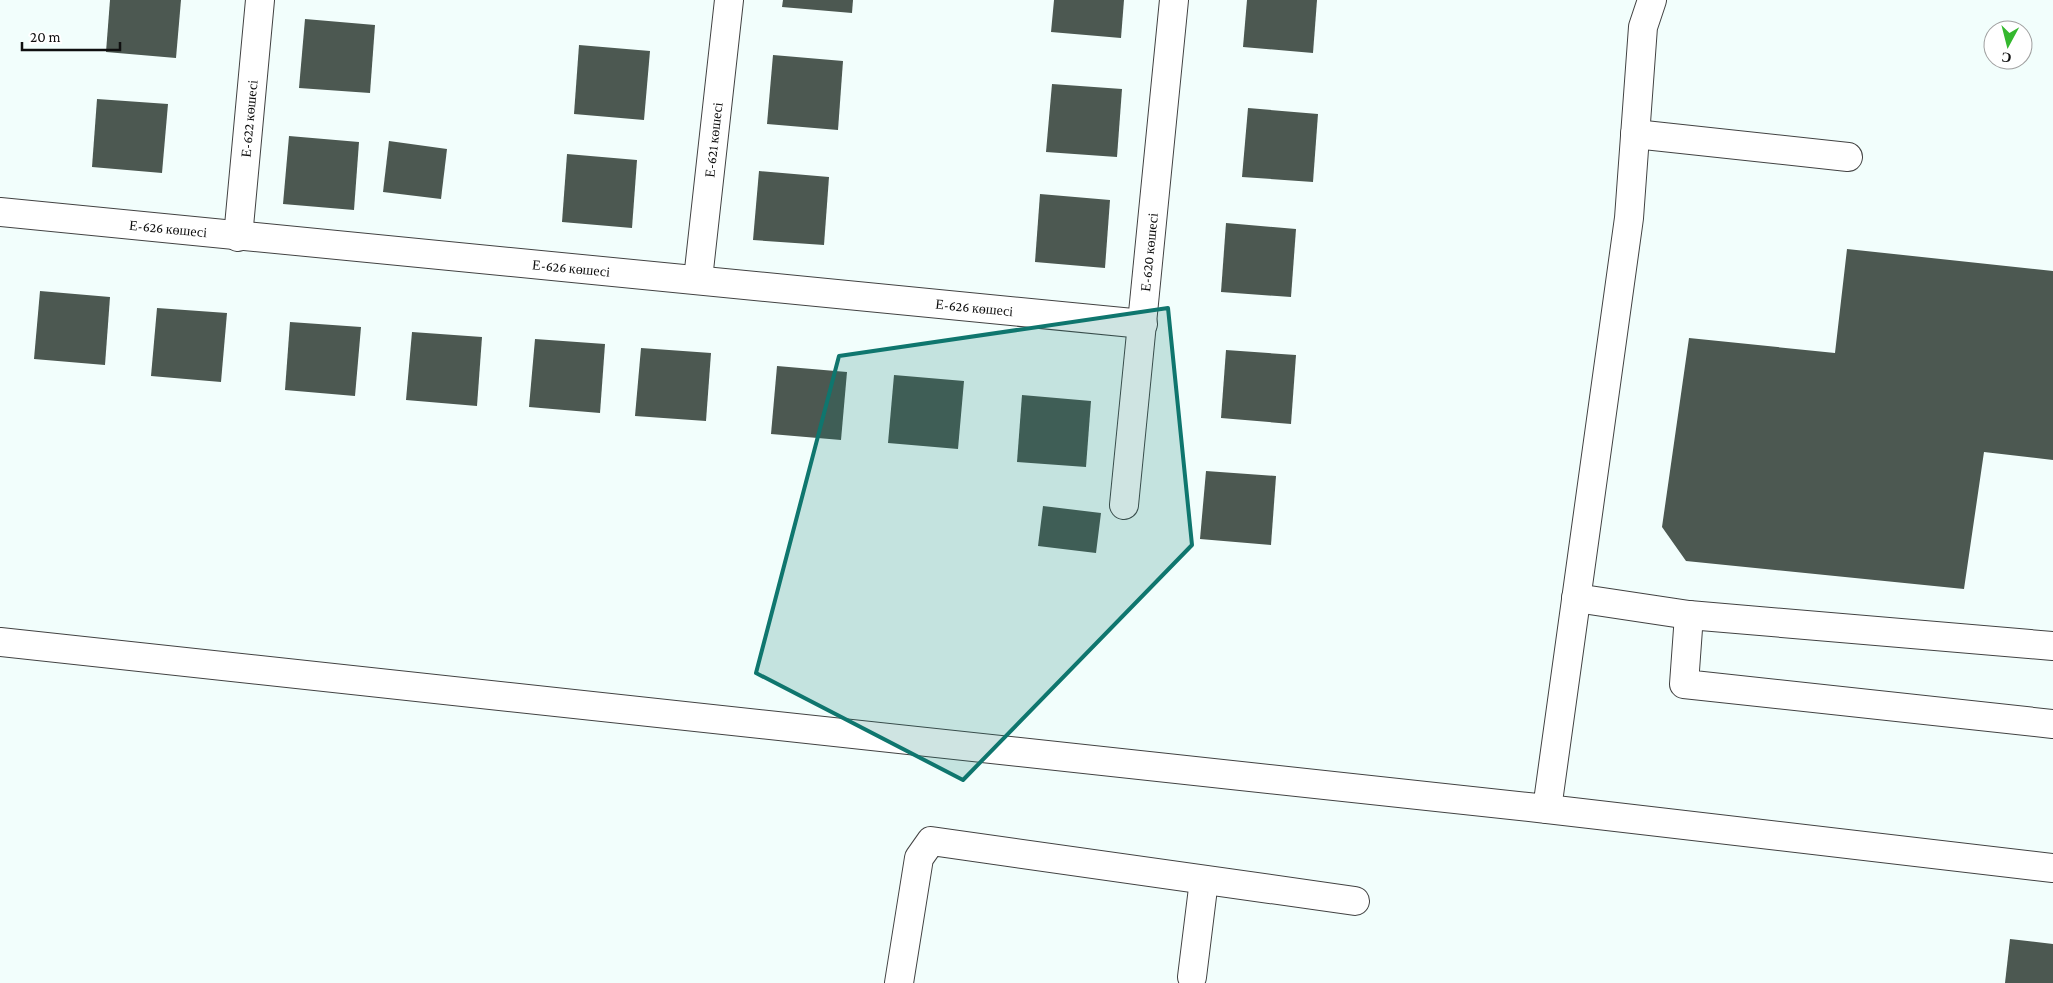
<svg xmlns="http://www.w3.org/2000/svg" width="2053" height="983" viewBox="0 0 2053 983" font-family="'Crimson Pro',serif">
  <rect width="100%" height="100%" fill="#f2fefc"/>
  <g fill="#4c5851">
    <polygon points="110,0 181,0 176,58 106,52"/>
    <polygon points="783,0 853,0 852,13 782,7"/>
    <polygon points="1054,0 1124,0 1121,38 1051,32"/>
    <polygon points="1247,0 1317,0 1313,53 1243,47"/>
    <polygon points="305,19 375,25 370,93 299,88"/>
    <polygon points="579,45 650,51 644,120 574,114"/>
    <polygon points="773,55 843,61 838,130 767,124"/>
    <polygon points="1052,84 1122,89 1117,157 1046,152"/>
    <polygon points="97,99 168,104 162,173 92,167"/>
    <polygon points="1248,108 1318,114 1313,182 1242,177"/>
    <polygon points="289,136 359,142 354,210 283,204"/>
    <polygon points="389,141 447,149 441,199 383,192"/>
    <polygon points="567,154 637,160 632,228 562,222"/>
    <polygon points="759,171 829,177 824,245 753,240"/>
    <polygon points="1040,194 1110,200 1105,268 1035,262"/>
    <polygon points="1226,223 1296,229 1291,297 1221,292"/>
    <polygon points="1847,249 2053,271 2053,460 1984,452 1964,589 1686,561 1662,527 1689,338 1835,353"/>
    <polygon points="40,291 110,297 105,365 34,359"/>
    <polygon points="157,308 227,313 221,382 151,376"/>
    <polygon points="290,322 361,327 355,396 285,390"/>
    <polygon points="412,332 482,337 477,406 406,400"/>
    <polygon points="535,339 605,344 600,413 529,407"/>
    <polygon points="641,348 711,353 706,421 635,416"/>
    <polygon points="1226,350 1296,355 1291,424 1221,418"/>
    <polygon points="777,366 847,372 841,440 771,434"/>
    <polygon points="894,375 964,381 958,449 888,443"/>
    <polygon points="1022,395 1091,401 1086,467 1017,462"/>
    <polygon points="1206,471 1276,476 1271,545 1200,539"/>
    <polygon points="1043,506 1101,513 1096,553 1038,546"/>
    <polygon points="2010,939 2053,944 2053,983 2005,983"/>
  </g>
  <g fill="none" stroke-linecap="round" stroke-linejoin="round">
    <defs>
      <g id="minor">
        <polyline points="1635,134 1848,157"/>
        <path id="s1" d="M0,212L1143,324"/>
        <path id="s2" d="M238,237L260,0"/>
        <path id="s3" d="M698,279L729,0"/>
        <path id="s4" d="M1124,505L1174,0"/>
        <polyline points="1576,598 1689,615 2053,646"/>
        <polyline points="1689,615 1684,684 2053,724"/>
        <polyline points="0,642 1547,809 1629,218 1643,27 1652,0"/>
        <polyline points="1547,809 2053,868"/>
        <polyline points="1192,977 1204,880"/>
        <polyline points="899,983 919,858 931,841 1355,901"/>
      </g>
    </defs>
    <use href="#minor" stroke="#424242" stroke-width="30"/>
    <use href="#minor" stroke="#fff" stroke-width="28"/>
  </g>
  <path fill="#0f766e" fill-opacity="0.2" stroke="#0f766e" stroke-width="4" stroke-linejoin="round" d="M1168,308L1192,545L963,780L756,673L839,356Z"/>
  <g text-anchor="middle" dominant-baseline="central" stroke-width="5" stroke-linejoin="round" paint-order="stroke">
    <g font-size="14" fill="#0f0f0f" stroke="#fff">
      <text stroke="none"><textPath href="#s2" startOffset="119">Е-622 көшесі</textPath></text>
      <text stroke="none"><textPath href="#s3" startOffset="140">Е-621 көшесі</textPath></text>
      <text stroke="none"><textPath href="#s1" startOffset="169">Е-626 көшесі</textPath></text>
      <text stroke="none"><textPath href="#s4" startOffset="254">Е-620 көшесі</textPath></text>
      <text stroke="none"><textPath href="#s1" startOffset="574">Е-626 көшесі</textPath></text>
      <text stroke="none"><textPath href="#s1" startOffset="979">Е-626 көшесі</textPath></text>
    </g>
  </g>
  <g transform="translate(2008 45) rotate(187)"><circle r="24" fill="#ffffff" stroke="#9f9f9f"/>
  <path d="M0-4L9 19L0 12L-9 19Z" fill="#34b82e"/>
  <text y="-8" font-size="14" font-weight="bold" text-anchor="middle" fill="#0f0f0f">С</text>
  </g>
  <path d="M22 42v8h98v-8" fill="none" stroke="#0f0f0f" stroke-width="2.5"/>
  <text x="30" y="42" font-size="15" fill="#0f0f0f" stroke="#ffffff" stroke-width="4" paint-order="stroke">20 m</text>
</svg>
